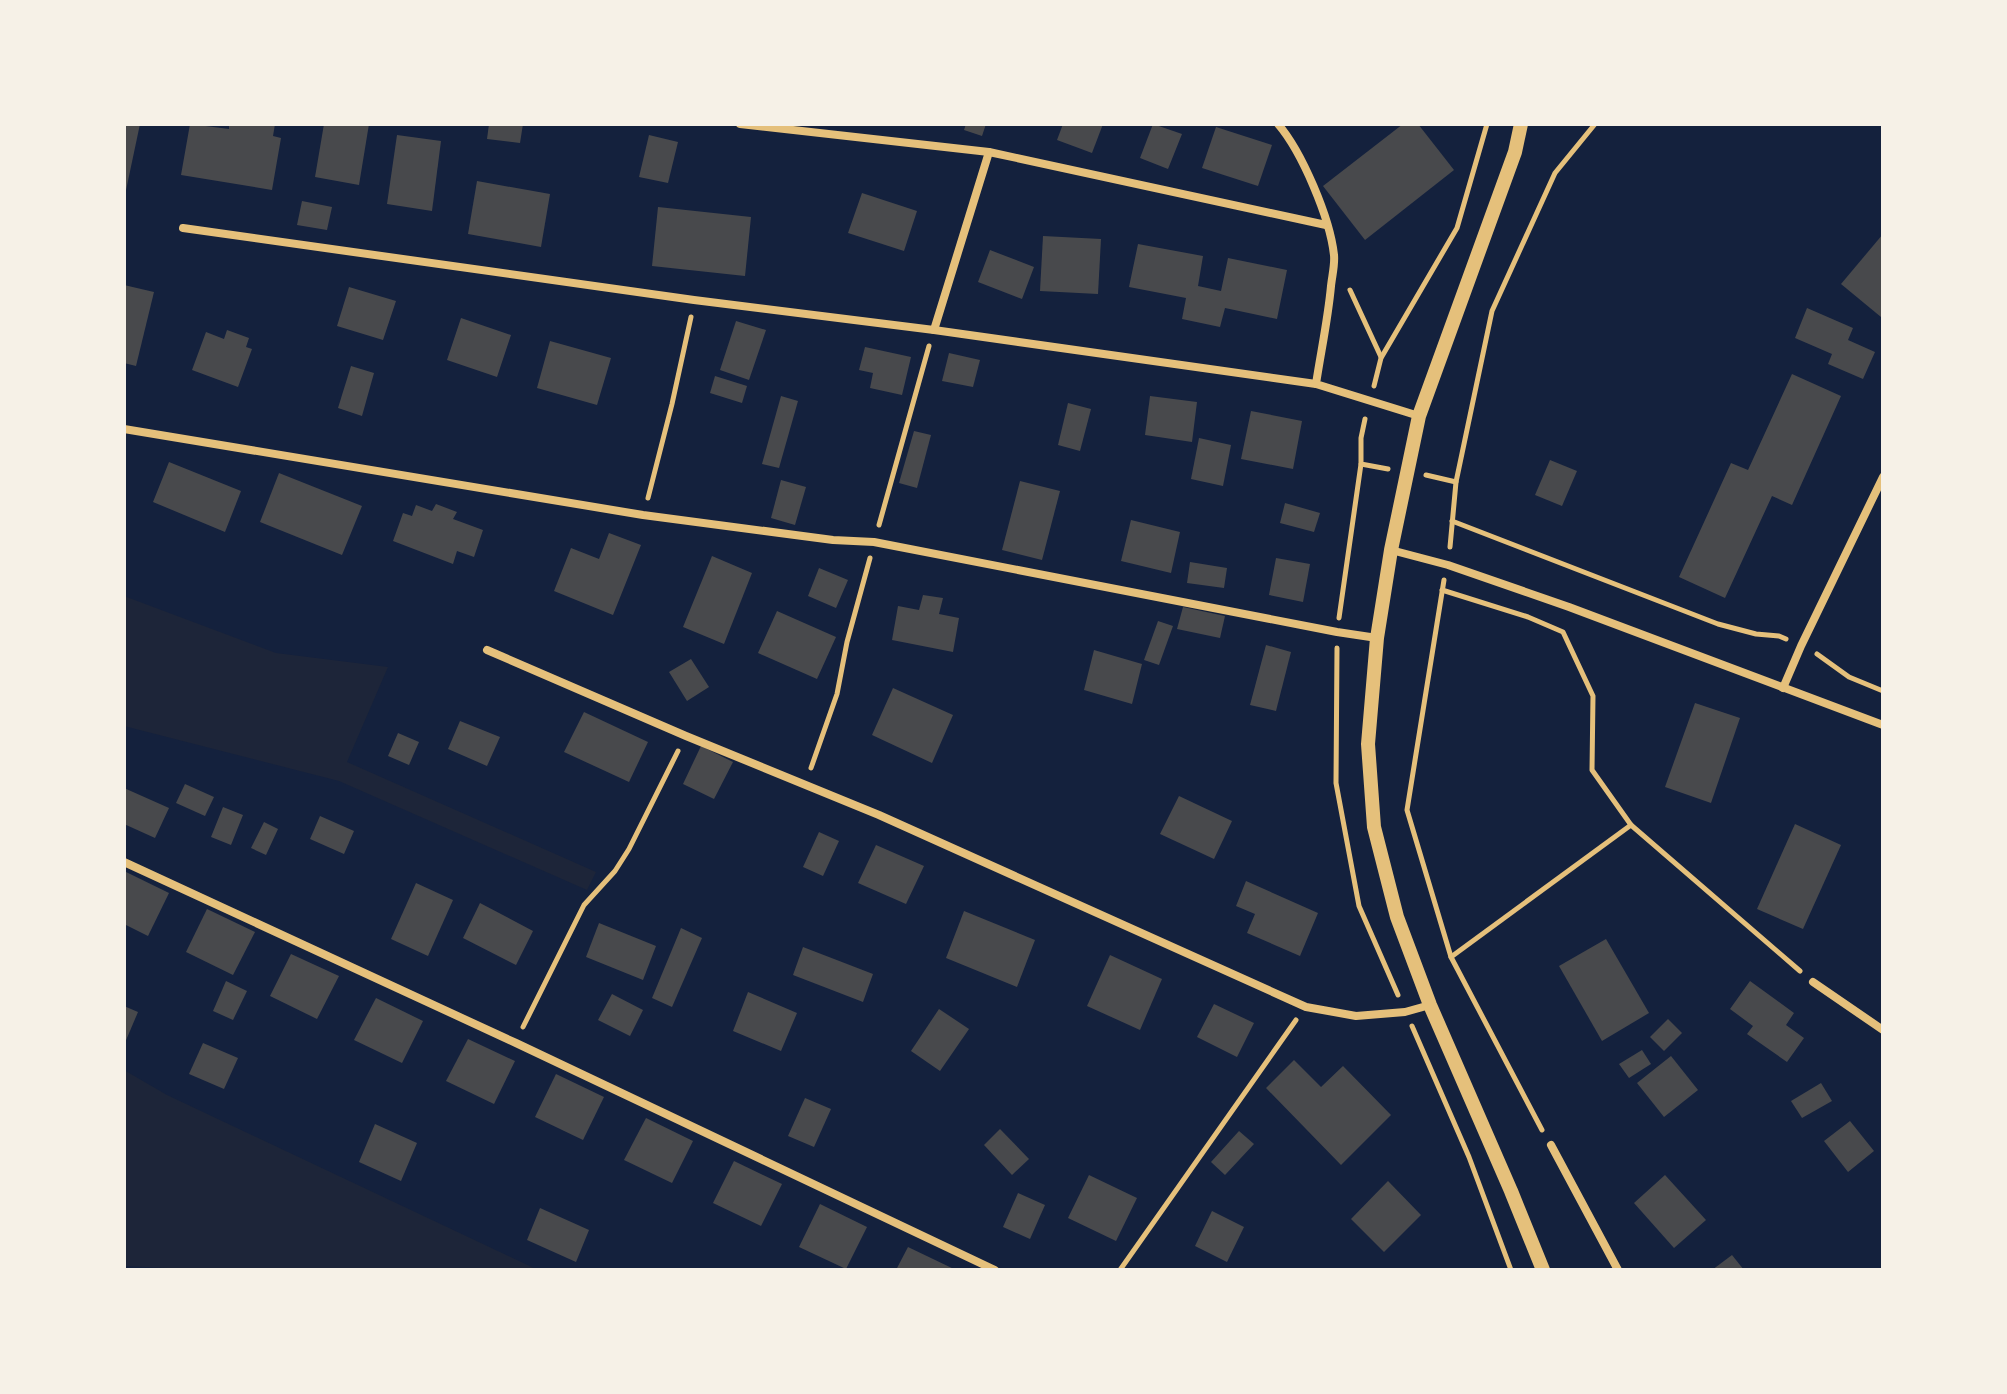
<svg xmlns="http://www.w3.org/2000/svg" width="2007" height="1394" viewBox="0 0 2007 1394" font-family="Jost,sans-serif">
  <rect width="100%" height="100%" fill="#14213d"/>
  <g fill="#1d2539">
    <polygon points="124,596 276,653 388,667 347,762 596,872 587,890 339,781 124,726"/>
    <polygon points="124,1070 167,1095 538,1270 209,1270 124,1266"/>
  </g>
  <g fill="#48494c">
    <polygon points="124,124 140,124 125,195 124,195"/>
    <polygon points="190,124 229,129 229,124 275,124 273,136 281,138 272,190 181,175"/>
    <polygon points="324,124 369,124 359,185 315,177"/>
    <polygon points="489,124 523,124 520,143 487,139"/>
    <polygon points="966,124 986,124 982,136 964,130"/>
    <polygon points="1063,124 1103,124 1092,153 1057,140"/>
    <polygon points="1153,124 1182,134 1168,169 1140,158"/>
    <polygon points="1403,124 1418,124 1454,170 1365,240 1323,186"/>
    <polygon points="1216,127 1272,145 1258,186 1202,168"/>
    <polygon points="397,135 441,141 432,211 387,204"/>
    <polygon points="649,135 678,142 668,183 639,177"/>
    <polygon points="477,181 550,194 541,247 468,234"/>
    <polygon points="862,193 917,211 904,251 848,233"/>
    <polygon points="302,201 332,207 327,230 297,225"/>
    <polygon points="658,207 751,217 745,276 652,266"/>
    <polygon points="1883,234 1883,315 1881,317 1841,284"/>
    <polygon points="1043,236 1101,239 1098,294 1040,291"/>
    <polygon points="1138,244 1203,256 1198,286 1221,291 1228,258 1287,270 1277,319 1225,308 1220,327 1182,319 1186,298 1129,287"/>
    <polygon points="990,250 1034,267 1022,299 978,282"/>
    <polygon points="124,285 154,292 136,366 124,363"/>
    <polygon points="349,287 396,301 383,340 337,326"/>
    <polygon points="1807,308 1853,328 1848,340 1875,352 1863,379 1828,364 1832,354 1795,338"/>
    <polygon points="461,318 511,335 497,377 447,360"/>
    <polygon points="736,321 766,330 749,380 720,370"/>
    <polygon points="227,330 249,338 246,347 252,349 238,387 192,370 206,332 224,339"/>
    <polygon points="550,341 611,358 597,405 537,388"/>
    <polygon points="865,347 911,357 902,395 870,388 873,373 859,370"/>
    <polygon points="949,353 980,360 973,387 942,381"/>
    <polygon points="351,366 374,373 362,416 338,408"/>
    <polygon points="1792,374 1841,396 1792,505 1772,496 1725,598 1679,577 1731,463 1748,470"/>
    <polygon points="715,376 747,386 742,403 710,393"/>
    <polygon points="781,396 798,401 779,468 762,464"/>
    <polygon points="1150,396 1197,402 1192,442 1145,435"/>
    <polygon points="1068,403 1091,409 1080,451 1058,445"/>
    <polygon points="1251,411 1302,421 1293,469 1241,459"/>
    <polygon points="914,431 931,435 917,488 899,483"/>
    <polygon points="1199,438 1231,445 1223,486 1191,479"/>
    <polygon points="1550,460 1577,471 1562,506 1535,495"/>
    <polygon points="169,462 241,491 225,532 153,502"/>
    <polygon points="279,473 362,506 342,555 260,522"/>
    <polygon points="781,480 806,487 795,525 771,518"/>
    <polygon points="1020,481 1060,491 1042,560 1002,550"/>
    <polygon points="1285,503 1320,513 1314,532 1280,523"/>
    <polygon points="436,504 457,512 453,519 483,530 474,557 457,551 453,564 393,541 403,513 412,516 416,505 432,511"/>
    <polygon points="1131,520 1180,532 1171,573 1121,561"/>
    <polygon points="609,533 641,545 613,615 554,591 571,548 599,559"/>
    <polygon points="712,556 752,573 724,644 683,627"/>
    <polygon points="1276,558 1310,564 1303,602 1269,595"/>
    <polygon points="1190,562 1227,568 1224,588 1187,583"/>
    <polygon points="819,568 848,580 836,608 808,596"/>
    <polygon points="923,595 943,598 939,614 959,618 953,652 892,640 898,606 919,610"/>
    <polygon points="1183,607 1225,616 1220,638 1177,629"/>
    <polygon points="777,611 836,637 817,679 758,653"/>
    <polygon points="1158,621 1173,626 1159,665 1144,660"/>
    <polygon points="1266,645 1291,652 1276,711 1250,705"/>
    <polygon points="1094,650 1142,664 1132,704 1084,690"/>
    <polygon points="691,659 709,687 687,701 669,672"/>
    <polygon points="893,688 953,715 932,763 872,735"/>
    <polygon points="1695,703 1740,718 1711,803 1665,787"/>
    <polygon points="584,712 648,742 629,782 564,752"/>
    <polygon points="460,721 500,737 487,766 448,749"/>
    <polygon points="398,733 419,742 409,765 388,756"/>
    <polygon points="701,746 733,762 714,799 683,784"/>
    <polygon points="185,784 214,797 205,816 176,803"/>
    <polygon points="124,788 169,808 155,838 124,824"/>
    <polygon points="1179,796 1232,821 1214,859 1160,834"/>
    <polygon points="223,807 243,815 231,845 211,837"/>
    <polygon points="320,816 354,831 344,854 310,839"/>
    <polygon points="264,822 278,829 266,855 251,848"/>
    <polygon points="1795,824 1841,845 1803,929 1757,909"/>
    <polygon points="819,832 839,841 823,876 803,867"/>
    <polygon points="876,845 924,866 906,904 858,883"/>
    <polygon points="124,871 169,893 148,936 124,924"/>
    <polygon points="1246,881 1318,913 1300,956 1247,933 1255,914 1236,906"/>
    <polygon points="416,883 453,900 428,956 391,939"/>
    <polygon points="480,903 533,931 516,965 463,938"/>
    <polygon points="207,909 255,932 233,975 186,952"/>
    <polygon points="964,911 1035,940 1017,987 946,958"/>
    <polygon points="599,923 656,946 643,980 586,957"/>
    <polygon points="681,928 702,938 672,1007 652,998"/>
    <polygon points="1606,939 1649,1013 1602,1041 1559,966"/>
    <polygon points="803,947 873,974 863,1002 793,975"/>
    <polygon points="291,954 339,976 317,1019 270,996"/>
    <polygon points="1110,955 1162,979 1140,1030 1087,1006"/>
    <polygon points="226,981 247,991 233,1020 213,1011"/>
    <polygon points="1750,981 1794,1013 1786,1025 1804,1038 1787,1062 1747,1034 1753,1026 1730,1009"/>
    <polygon points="748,992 797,1013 781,1051 733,1031"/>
    <polygon points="612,994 643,1010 630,1036 598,1020"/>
    <polygon points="376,998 423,1021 402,1063 354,1040"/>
    <polygon points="1214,1004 1254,1023 1237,1057 1197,1037"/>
    <polygon points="124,1006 138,1012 124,1045"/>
    <polygon points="939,1009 969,1029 940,1071 911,1051"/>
    <polygon points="1668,1019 1682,1033 1664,1051 1650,1037"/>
    <polygon points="468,1039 515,1061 494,1104 446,1081"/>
    <polygon points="203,1043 238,1058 224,1089 189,1074"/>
    <polygon points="1642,1050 1651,1064 1629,1078 1619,1064"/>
    <polygon points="1671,1056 1698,1090 1664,1117 1637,1083"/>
    <polygon points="1294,1060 1321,1087 1343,1066 1391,1115 1341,1165 1266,1088"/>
    <polygon points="556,1074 604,1097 583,1140 535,1117"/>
    <polygon points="1821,1083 1832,1101 1802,1118 1791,1101"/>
    <polygon points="805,1098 831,1109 814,1147 788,1136"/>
    <polygon points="646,1118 693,1141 672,1183 624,1160"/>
    <polygon points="1850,1121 1874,1151 1848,1172 1824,1141"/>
    <polygon points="375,1124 417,1143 401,1181 359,1162"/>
    <polygon points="1000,1129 1029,1159 1012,1175 984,1145"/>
    <polygon points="1239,1131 1254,1144 1225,1175 1211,1162"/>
    <polygon points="734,1161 782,1184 761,1226 713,1203"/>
    <polygon points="1089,1175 1137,1198 1116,1241 1068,1218"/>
    <polygon points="1665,1175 1706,1220 1674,1248 1634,1203"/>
    <polygon points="1388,1181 1421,1215 1384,1252 1351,1219"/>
    <polygon points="1018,1193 1045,1205 1030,1239 1003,1227"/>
    <polygon points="820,1204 867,1227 846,1269 799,1247"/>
    <polygon points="540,1208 589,1230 576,1262 527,1240"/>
    <polygon points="1212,1211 1244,1227 1227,1262 1195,1246"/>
    <polygon points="908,1247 956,1270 896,1270"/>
    <polygon points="1732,1255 1744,1270 1712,1270"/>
  </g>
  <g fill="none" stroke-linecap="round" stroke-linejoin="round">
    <g stroke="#e5c07b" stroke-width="5">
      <polyline points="1350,290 1381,357"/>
      <polyline points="1374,386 1381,358 1457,228 1487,124"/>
      <polyline points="1365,419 1361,438 1361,464 1388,469"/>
      <polyline points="1426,475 1456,482"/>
      <polyline points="648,498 672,404 691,317"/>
      <polyline points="1452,521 1718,624 1756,634 1779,636 1786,639"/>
      <polyline points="879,525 929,346"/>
      <polyline points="1450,547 1456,482 1492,311 1555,173 1595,124"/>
      <polyline points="1444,580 1407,810 1451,957 1542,1130"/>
      <polyline points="1442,590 1528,617 1563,632 1593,696 1592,770 1631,825 1800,971"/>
      <polyline points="1339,618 1361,464"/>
      <polyline points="1337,648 1336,783 1359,906 1398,995"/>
      <polyline points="1817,654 1849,677 1883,691"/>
      <polyline points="811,768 837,694 847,642 870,558"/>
      <polyline points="1451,957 1631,825"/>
      <polyline points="1412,1026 1469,1157 1511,1270"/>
      <polyline points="523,1027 584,905 615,871 629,849 678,751"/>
      <polyline points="1120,1270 1296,1020"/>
    </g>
    <g stroke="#e5c07b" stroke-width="8">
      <polyline points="740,124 989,152 1326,225"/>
      <path d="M1278,124C1302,152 1330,218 1334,255C1335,265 1332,276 1331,286C1328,319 1321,351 1316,384L1419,416"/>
      <polyline points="183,228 694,300 934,330 1316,384"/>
      <polyline points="934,330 989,152"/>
      <polyline points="124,429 643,515 833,540 874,542 1337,632 1377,638"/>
      <polyline points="1391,550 1448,565 1569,607 1883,725"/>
      <polyline points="487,650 686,736 879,815 1306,1007 1356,1016 1405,1012 1430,1005"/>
      <polyline points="1783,688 1801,646 1883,477"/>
      <polyline points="124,862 516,1043 995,1270"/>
      <polyline points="1813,982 1883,1030"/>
      <polyline points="1551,1145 1618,1270"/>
    </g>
    <polyline stroke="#e5c07b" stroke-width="14" points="1521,124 1515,152 1419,416 1391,550 1377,638 1368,744 1374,827 1397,917 1430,1005 1511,1191 1543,1270"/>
  </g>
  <rect width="2007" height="1394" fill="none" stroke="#f6f1e7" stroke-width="252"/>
</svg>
